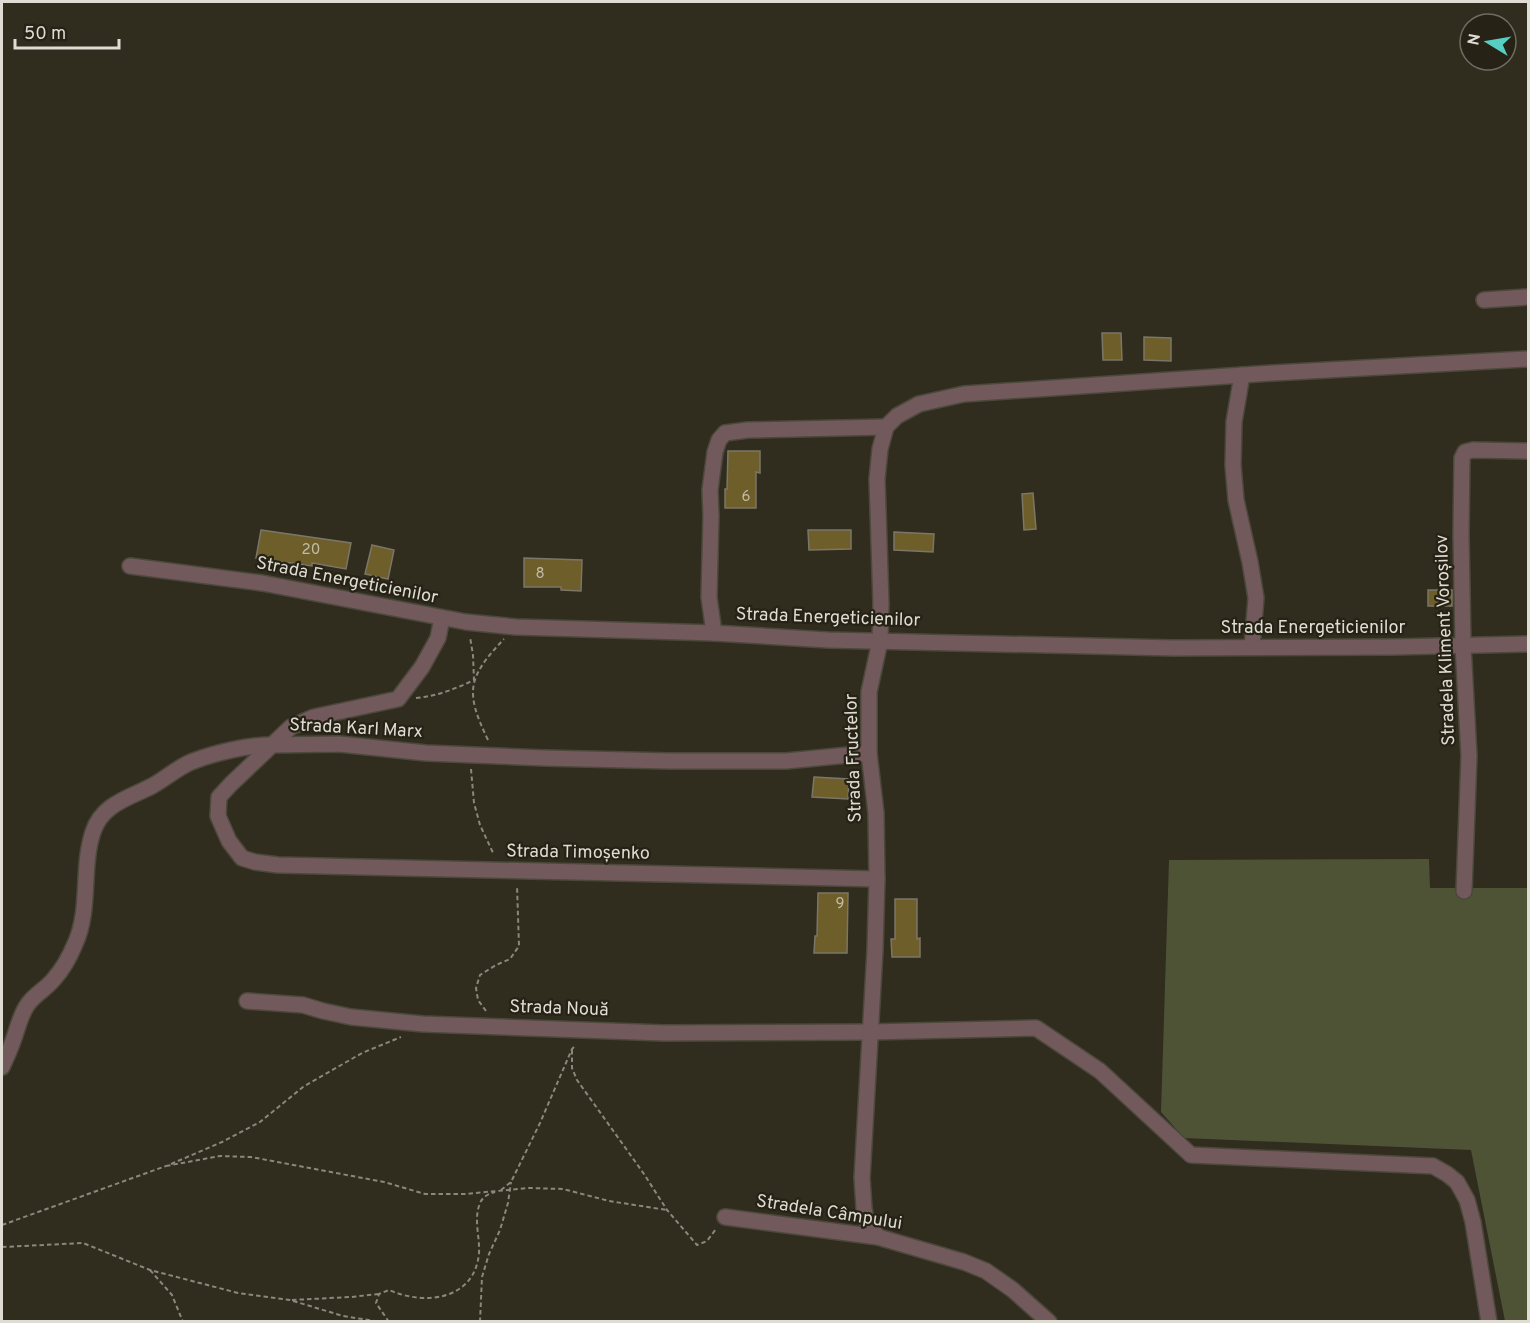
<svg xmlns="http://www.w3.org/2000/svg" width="1530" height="1323" viewBox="0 0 1530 1323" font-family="Overpass,sans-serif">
  <rect width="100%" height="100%" fill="#302c1e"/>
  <polygon fill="#4f5336" points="1429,859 1430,888 1528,888 1528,1321 1505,1321 1471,1150 1184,1138 1161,1112 1169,860"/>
  <g fill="#6e5e2a" stroke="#7b7667" stroke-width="1.5">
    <polygon points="1102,333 1121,333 1122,360 1103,360"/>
    <polygon points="1144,337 1171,338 1171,361 1144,360"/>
    <polygon points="728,451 760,451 760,473 756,472 756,508 725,508 725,489 727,489"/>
    <polygon points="1033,493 1036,529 1024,530 1022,494"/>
    <polygon points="261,530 351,543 346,569 312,563 312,566 256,558"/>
    <polygon points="808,530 851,530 851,549 809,550"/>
    <polygon points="894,532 934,534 933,552 894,550"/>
    <polygon points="372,545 394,550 388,579 365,574"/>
    <polygon points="524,558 582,560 581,591 561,590 561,587 524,587"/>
    <rect x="1428" y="590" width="24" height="16"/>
    <polygon points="814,777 849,779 848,799 812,797"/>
    <polygon points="818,893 848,893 847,953 814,953 815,936 817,936"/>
    <polygon points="895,899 917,899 917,939 920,938 920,957 892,957 891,939 895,939"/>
  </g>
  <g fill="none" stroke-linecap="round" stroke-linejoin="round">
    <defs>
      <g id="minor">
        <polyline points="1484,300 1528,297"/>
        <polyline points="1242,375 1234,422 1233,465 1236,500 1250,562 1256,598 1252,647"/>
        <polyline points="130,566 262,583 466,622 516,627 714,633 828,640 1174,648 1395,647 1528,644"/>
        <polyline points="442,618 438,638 422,667 398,699 314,717 291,727 231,784 219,797 218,816 229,841 242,858 255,862 278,865 877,879"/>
        <polyline points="714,633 709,597 711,516 710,490 715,452 719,440 725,433 748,430 886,427"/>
        <polyline points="1464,891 1469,756 1463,645 1461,534 1462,458 1465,452 1473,450 1528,451"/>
        <polyline points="247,1001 303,1005 323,1011 351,1017 423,1024 664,1033 871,1032 1036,1028 1100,1071 1191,1155 1433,1166 1447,1174 1457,1182 1467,1200 1473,1222 1489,1322"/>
        <path d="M2,1067C6,1058 11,1048 14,1038C18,1027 21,1013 28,1004C35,994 46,989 54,979C63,969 70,956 75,944C91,909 81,868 93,832C102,804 129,798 152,786C165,779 177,768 191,762C214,753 247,745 271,745L339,744L426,753L544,758L669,761H786L869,753"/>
        <polyline points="725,1217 878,1237 964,1262 986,1271 1013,1290 1049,1322"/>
        <polyline points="878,1237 866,1220 864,1208 862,1178 875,950 877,879 876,813 869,753 869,692 880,641 881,604 877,479 880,449 886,427 897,416 919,404 964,394 1273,373 1528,359"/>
      </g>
    </defs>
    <use href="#minor" stroke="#4c483b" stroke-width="18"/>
    <g stroke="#8a877c" stroke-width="2" stroke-dasharray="4.5 3" stroke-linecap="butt">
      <path d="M416,698C437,696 455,689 474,680L473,655L470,637"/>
      <path d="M488,740C465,692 467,678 504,639"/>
      <polyline points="471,769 474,803 480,825 494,855"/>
      <polyline points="486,1011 478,1000 476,988 480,975 496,965 510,959 519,946 517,886"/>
      <polyline points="572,1050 572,1068 577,1080 644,1174 667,1210 697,1245 707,1241 716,1229"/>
      <polyline points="171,1164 222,1142 260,1122 303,1087 362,1053 401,1037"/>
      <polyline points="166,1166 220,1156 251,1157 384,1182 425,1194 465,1194 529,1188 563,1189 609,1201 667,1210"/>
      <polyline points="501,1190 511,1182 540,1123 572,1049 576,1045"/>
      <polyline points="2,1225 166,1166"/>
      <polyline points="2,1247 83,1243 150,1270 238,1293 290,1300 343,1316 381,1322"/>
      <polyline points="150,1270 172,1295 183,1322"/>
      <polyline points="292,1300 351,1297 379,1294"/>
      <path d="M389,1322L376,1303L379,1294L389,1290C425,1306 475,1300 479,1253C480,1238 474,1221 479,1206C481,1198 487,1194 495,1192"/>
      <polyline points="480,1322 482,1277 489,1254 500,1230 508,1203 511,1182"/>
    </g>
    <use href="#minor" stroke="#71595c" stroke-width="15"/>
  </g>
  <g text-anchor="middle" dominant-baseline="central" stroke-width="4.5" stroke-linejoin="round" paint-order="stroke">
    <g font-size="15" fill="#c2bca9">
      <text x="746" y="497">6</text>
      <text x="311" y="550">20</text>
      <text x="540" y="574">8</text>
      <text x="840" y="904">9</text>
    </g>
    <g font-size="18" fill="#dedcd3" stroke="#262215">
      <text transform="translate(347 581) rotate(11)">Strada Energeticienilor</text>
      <text transform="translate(828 618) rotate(2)">Strada Energeticienilor</text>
      <text x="1313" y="628">Strada Energeticienilor</text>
      <text transform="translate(1446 640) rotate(-92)">Stradela Kliment Voroșilov</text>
      <text transform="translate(356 729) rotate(3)">Strada Karl Marx</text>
      <text transform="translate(854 758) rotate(-92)">Strada Fructelor</text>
      <text transform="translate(578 853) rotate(1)">Strada Timoșenko</text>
      <text transform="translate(559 1009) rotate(2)">Strada Nouă</text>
      <text transform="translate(829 1213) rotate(9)">Stradela Câmpului</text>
    </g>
  </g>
  <rect width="1530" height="1323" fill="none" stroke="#dedcd3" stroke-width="6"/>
  <g transform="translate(1488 42) rotate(281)"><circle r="28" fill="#262215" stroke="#706c61" stroke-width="1.5"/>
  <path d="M0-4.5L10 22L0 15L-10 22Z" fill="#56cec4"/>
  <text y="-9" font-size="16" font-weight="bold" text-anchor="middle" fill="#dedcd3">N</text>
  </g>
  <path d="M15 39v9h104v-9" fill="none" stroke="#dedcd3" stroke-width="3"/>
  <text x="24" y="39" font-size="18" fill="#dedcd3" stroke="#262215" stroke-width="4.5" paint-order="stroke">50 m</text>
</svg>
